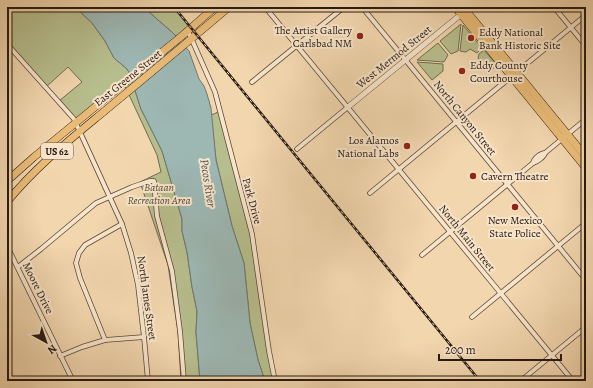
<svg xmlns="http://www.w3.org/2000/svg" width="593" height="388" viewBox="0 0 593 388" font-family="Alegreya,serif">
  <rect width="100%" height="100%" fill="#f2d6ae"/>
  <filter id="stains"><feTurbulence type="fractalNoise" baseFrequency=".005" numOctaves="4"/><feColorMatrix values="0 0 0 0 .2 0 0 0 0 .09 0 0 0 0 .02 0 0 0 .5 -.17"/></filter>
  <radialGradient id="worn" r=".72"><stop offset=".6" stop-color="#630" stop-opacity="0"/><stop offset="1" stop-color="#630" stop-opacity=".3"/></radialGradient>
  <g fill="#b7be8d" stroke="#6f6c50">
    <polygon points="7,7 75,7 92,23 105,41 114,58 126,68 129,72 141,109 162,151 182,219 182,231 187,252 192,287 197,311 196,332 200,381 181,381 178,332 168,265 140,182 161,172 157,155 124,84 77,122 59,101 82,82 68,67 46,87 7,44"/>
    <polygon points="149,7 174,7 191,28 179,39 173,33 150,13"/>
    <polygon points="461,24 458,51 451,54 440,41"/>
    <polygon points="463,25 482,48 477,53 470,49 466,52 460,51"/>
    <polygon points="438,43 448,55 444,62 417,60"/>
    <polygon points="484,50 497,65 489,72 478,58 479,54"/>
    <polygon points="417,62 443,64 443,71 432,80"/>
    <polygon points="221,111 252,234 275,381 265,381 258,360 250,323 244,263 232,226 216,160 211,115"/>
  </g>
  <polygon fill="#9db7b3" stroke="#6e7873" points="75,7 149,7 150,13 173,33 189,51 199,79 204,86 207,94 211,108 216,160 232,226 244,263 250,323 258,360 265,381 200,381 196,332 197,311 192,287 187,252 182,231 182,219 162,151 141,109 129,72 126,68 114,58 105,41 92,23"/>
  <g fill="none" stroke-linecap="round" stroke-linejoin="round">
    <defs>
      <g id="minor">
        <polyline points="265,7 573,381"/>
        <polyline points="362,7 586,280"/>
        <polyline points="554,7 586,46"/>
        <polyline points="188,31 215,92 252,234 269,351 275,381"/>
        <polyline points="7,44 74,119 122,224 131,253 138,285 144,337 148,381"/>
        <polyline points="252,82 344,7"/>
        <polyline points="297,149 348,107"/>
        <path d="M533,163C534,158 541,153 545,153"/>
        <polyline points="370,193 586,15"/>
        <polyline points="7,246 73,381"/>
        <path d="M422,255L533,163C537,162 544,157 545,153L586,119"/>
        <polyline points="18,267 41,249 96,203 132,187 150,181 154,181 157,216 172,271 180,331 184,381"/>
        <polyline points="472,317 586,223"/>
        <polyline points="105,340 80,278 76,263 79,253 85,245 122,224"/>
        <polyline points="60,356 82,347 105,340 144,337"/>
        <polyline points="523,379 586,327"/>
      </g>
      <polyline id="tertiary" points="348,107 470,7"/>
      <g id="trunk">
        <polyline points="455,7 586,168"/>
        <polyline points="463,7 586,157"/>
        <polyline points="7,181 34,157 183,35 215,7"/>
        <path d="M7,202C36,166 72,138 107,109C148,75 189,41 229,7"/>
      </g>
    </defs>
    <use href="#minor" stroke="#5a4839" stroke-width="5.5"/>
    <use href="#tertiary" stroke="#5a4839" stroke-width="6"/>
    <use href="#trunk" stroke="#271912" stroke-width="8"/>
    <use href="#minor" stroke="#f7e4ca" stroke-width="4"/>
    <use href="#tertiary" stroke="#f7e4ca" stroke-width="5"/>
    <use href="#trunk" stroke="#e9bb77" stroke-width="7"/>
    <defs>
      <polyline id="rail" points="174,7 480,381"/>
    </defs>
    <use href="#rail" stroke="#271912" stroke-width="2.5"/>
    <use href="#rail" stroke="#f7e4ca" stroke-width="1" stroke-dasharray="3" stroke-linecap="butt"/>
  </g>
  <g fill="#8f2418" stroke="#f7e4ca" stroke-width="1.5">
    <circle cx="360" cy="36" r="4"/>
    <circle cx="471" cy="38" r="4"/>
    <circle cx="462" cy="71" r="4"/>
    <circle cx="407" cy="146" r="4"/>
    <circle cx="473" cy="176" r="4"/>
    <circle cx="515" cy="207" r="4"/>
  </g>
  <g text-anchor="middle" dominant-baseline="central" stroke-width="4" stroke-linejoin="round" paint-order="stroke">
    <rect fill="#f7e4ca" stroke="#655649" stroke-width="1" x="41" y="143" width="32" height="16" rx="3"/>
    <g font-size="10" font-weight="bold" fill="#271912">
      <text x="57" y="151">US 62</text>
    </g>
    <g font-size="11" fill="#271912" stroke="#f7e4ca" text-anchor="start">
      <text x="352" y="30" text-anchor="end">The Artist Gallery<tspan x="352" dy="13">Carlsbad NM</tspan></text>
      <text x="479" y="32">Eddy National<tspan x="479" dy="13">Bank Historic Site</tspan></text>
      <text x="470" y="65">Eddy County<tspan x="470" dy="13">Courthouse</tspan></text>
      <text x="399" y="140" text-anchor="end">Los Alamos<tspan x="399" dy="13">National Labs</tspan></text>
      <text x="481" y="176">Cavern Theatre</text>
      <text x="515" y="220" text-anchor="middle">New Mexico<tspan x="515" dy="13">State Police</tspan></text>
    </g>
    <g font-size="11" fill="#271912" stroke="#f7e4ca">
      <text transform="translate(394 57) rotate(-39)">West Mermod Street</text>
      <text transform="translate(128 78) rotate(-39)">East Greene Street</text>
      <text transform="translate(465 118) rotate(51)">North Canyon Street</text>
      <text transform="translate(252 201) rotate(75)">Park Drive</text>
      <text transform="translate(467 238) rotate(51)">North Main Street</text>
      <text transform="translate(38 288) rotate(64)">Moore Drive</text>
      <text transform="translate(147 298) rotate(82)">North James Street</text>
    </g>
    <g font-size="11" font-style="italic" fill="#524b37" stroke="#f7e4ca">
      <text x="159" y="187">Bataan<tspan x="159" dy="13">Recreation Area</tspan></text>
    </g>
    <g font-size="12" font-style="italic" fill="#50504a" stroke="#f7e4ca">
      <text transform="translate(208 183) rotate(81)">Pecos River</text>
    </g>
  </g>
  <rect width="593" height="388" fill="none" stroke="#f2d6ae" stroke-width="24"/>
  <rect x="8" y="8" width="577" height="372" fill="none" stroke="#271912" stroke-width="2"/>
  <rect x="12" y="12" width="569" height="364" fill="none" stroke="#271912"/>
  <g transform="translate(46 342) rotate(140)" stroke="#f7e4ca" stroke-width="3" paint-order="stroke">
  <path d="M0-3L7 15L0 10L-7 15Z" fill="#271912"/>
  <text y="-6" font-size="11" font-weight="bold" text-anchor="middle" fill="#271912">N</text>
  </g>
  <path d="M439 354v6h122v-6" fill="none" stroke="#271912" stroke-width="2"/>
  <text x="445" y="354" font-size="12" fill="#271912" stroke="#f7e4ca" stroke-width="3" paint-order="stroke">200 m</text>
  <rect width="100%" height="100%" filter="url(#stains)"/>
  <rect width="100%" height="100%" fill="url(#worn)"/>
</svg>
